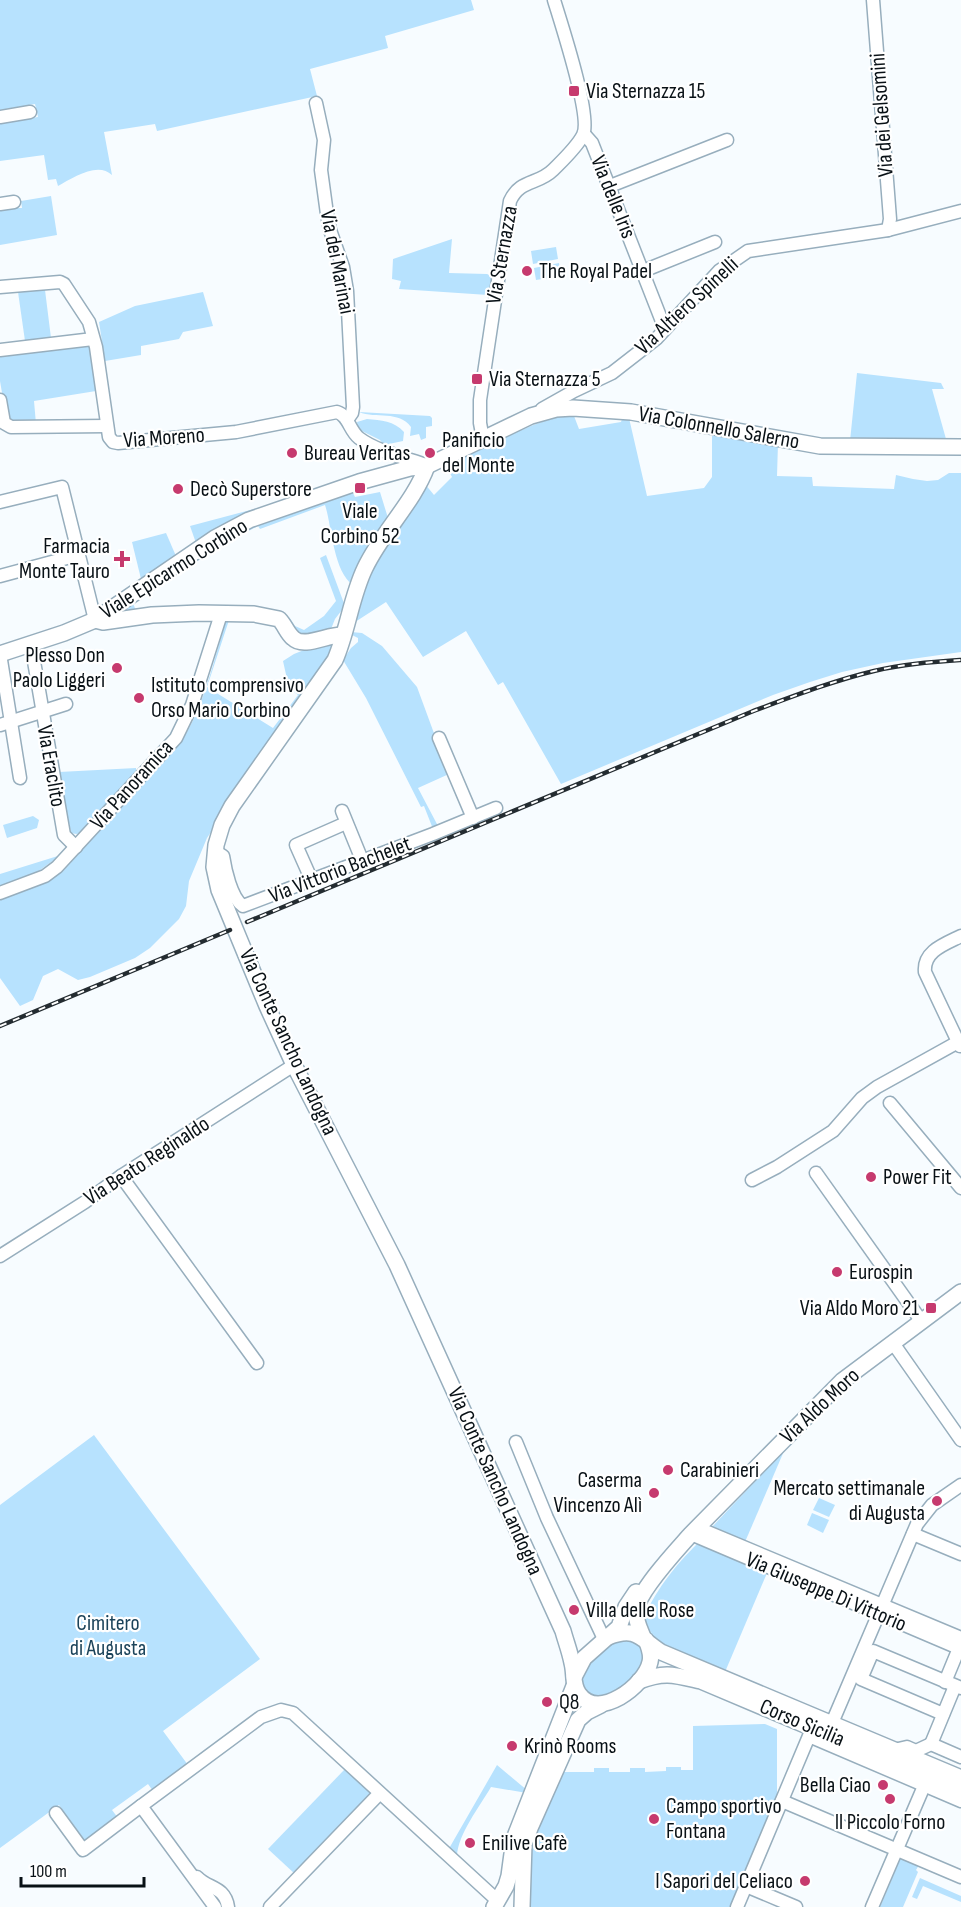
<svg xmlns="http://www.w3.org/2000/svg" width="961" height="1907" viewBox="0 0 961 1907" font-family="'Sofia Sans Condensed',sans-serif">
  <rect width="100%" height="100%" fill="#f7fcff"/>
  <g fill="#b7e2fe">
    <path d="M0,0H471L474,10L385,36L388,48L310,69L317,96L157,131L155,124L104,132L112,175C98,161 72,178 58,186L56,179L48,180L44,155L0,161V123L38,117L35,104L0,110Z"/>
    <polygon points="51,196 57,235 0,245 0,208 22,208 21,201"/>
    <polygon points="452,239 449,273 487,274 492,276 488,295 399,289 401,281 392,279 393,259"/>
    <polygon points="556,247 558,259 533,264 531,251"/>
    <polygon points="559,263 561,276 536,280 534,268"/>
    <polygon points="45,290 51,338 25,341 18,292"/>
    <polygon points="203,292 213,326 183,332 179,339 141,346 141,355 105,361 99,322 135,306"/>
    <polygon points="88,346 91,347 96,391 34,401 36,424 7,422 0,381 0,357"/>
    <polygon points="857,373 941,383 944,389 932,389 946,439 850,441"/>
    <path d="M359,412L430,416L432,418V426L426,427V438L421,440L419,434L410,436L411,427C399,410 376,419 359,412Z"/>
    <path d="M564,416H574L579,429L621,422L622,419L629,418L647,496L704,488L712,477V432L778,443L777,476L812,477L813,486L894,489L896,475L913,479L927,481L938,480L949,473H961V652L883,663L842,672L810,682L773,695L561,784L503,682L498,685L466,631L423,657L386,602L352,624L369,570L425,484L434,495L452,477L446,466L507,433L513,434C530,426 545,420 564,416Z"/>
    <path d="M367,419C381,420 394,421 404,432L403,441L384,445L380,440L358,429L357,422Z"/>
    <path d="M352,491L355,497L380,492L388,518L371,543L353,585C333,571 332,526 325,505L260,529L258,526L219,547L133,603L136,611L108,615L232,536L258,523Z"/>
    <polygon points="258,508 258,510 196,543 190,526"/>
    <polygon points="166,533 176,556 141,579 132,542"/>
    <polygon points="326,555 345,606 335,619 331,629 312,637 299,635 290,624 289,617 295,626 304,630 324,616 336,601 320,558"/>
    <path d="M230,617L207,687L273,728L298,695L289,688L283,661L294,654L329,640L332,639L334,649L207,838L189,881L186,906L179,919L150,948L135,958L90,977L78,980L58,969L43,976L33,1000L20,1006L0,978V900L45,883L64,870L180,743C204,709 214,658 227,618Z"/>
    <polygon points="351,632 362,633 382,646 417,687 449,774 418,788 438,826 433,829 424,806 421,807 366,698 343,660 351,648 358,642 358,638 350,634"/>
    <polygon points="136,768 136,772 82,833 76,834 71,833 59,772"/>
    <polygon points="33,816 39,820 37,828 7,838 3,825"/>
    <polygon points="61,855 33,875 0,886 0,874"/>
    <polygon points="94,1435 260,1659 163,1731 188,1765 153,1791 148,1784 112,1810 118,1818 86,1842 59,1805 0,1848 0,1505"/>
    <polygon points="784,1451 745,1542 711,1528"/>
    <polygon points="819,1498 835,1505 829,1517 813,1510"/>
    <polygon points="812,1513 829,1520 823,1533 807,1525"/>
    <path d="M697,1544L767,1573L725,1672L659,1642L649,1630L644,1616C659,1586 674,1567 697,1544Z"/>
    <path d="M619,1639L636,1640L644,1649L645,1661L635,1677L609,1697L595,1698L583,1689L581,1678C589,1662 602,1646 619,1639Z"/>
    <polygon points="765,1724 777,1729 777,1796 730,1907 531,1907 530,1842 560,1772 594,1772 594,1768 609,1768 609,1772 630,1772 630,1768 645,1768 645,1772 666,1771 666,1767 681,1767 681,1770 693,1770 693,1726"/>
    <path d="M497,1765L528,1791L527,1793L491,1787C480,1806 458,1834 457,1856L447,1852Z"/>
    <polygon points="345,1769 371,1794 295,1874 268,1849"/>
    <polygon points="901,1857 919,1865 916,1870 918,1872 903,1907 880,1907"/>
    <polygon points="920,1878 961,1896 961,1902 923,1886 917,1899 912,1897"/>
  </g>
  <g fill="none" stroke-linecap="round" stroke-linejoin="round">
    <defs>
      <g id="minor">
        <polyline points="873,0 890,219 888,230"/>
        <polyline points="316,103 324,140 321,170 327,214 330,230 343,267 347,291 353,407 352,413 347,420"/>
        <polyline points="0,117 30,112"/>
        <polyline points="584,134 592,143 665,329"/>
        <polyline points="610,186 727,140"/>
        <polyline points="0,204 14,202"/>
        <polyline points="643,271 715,242"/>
        <path d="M0,287L60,282L64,284L89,322L96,347L109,437L113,442L118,443L236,432L337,412C349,416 349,430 359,438C376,451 406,458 426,465"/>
        <polyline points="0,350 93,339"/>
        <polyline points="0,400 4,423 11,427 107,426"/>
        <polyline points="542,409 574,391 612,373 657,338 719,271 748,251 888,230 961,211"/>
        <path d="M483,439L480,423V400L510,201C520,179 538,185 553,170C563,160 577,147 583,135C592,117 561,23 554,0"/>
        <polyline points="0,502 62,487 95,620"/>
        <polyline points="0,576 78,555"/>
        <polyline points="31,644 64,835 76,847"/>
        <polyline points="0,654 20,778"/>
        <polyline points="0,725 66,704"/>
        <polyline points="439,738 473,818"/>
        <polyline points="342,811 362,860"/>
        <path d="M215,851L223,856C225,869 231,898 243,906L433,834L496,808"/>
        <polyline points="312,881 296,845 346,823"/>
        <polyline points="0,893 45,876 57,867 176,738 192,705 221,614"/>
        <path d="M960,1046L925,972C923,951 945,944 961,936"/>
        <polyline points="890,1103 961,1188"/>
        <polyline points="816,1173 922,1322"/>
        <polyline points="121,1176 257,1363"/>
        <polyline points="752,1180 777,1167 833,1131 862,1098 877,1087 958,1042"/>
        <polyline points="0,1256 85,1202 121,1176 294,1065"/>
        <polyline points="893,1343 961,1440"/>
        <polyline points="516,1442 547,1518 604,1639"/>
        <polyline points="698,1528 961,1638"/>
        <polyline points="691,1534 961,1649"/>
        <polyline points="913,1534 961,1554"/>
        <polyline points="945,1682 959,1648"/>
        <polyline points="943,1714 861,1679 873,1651 961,1688"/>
        <polyline points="832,1723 917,1524 932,1505 961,1485"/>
        <polyline points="931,1744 955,1686"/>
        <polyline points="894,1750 907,1747 916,1751 931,1744 961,1757"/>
        <polyline points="782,1801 961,1877"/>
        <polyline points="56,1813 83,1850 141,1806"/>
        <path d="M197,1877C208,1889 225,1886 228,1907"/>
        <polyline points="746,1886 796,1907"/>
        <polyline points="215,1907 141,1806 261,1717 281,1710 293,1713 498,1901"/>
        <polyline points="270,1907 379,1794"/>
        <polyline points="737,1907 809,1736 961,1801"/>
        <polyline points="872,1907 924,1786"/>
      </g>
      <g id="major">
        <path d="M427,466C414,502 382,532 365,568C351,597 348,630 335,660L232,806L222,825L216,845L214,867L219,890L267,1006L294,1065L397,1265L563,1631C566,1642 570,1652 572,1663C575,1674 572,1685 579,1694C598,1721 645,1686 650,1662C652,1654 649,1647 646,1640"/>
        <path d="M95,620L103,622L152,615L199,613L254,614L279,619C285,625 287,633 293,638C304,649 328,634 343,635"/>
        <polyline points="0,654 64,633 95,620 215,538 249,520 359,482 410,468 427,466 531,416 556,409 573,408 631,412 820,446 961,447"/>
        <path d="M608,1637C636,1626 640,1638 661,1652L961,1778"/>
        <path d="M643,1637C640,1629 635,1620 636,1610C639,1590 677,1550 691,1534L842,1381L961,1292"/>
        <polyline points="574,1677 584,1658 619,1627 626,1607 636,1592"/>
        <path d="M639,1681C665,1671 675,1675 701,1681L961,1791"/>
        <polyline points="494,1907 506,1886 509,1876 514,1839 574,1686"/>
        <polyline points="522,1907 524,1844 530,1828 578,1720 587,1712 601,1705"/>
      </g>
    </defs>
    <use href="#minor" stroke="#97aebd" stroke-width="15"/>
    <use href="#major" stroke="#97aebd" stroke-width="18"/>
    <use href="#minor" stroke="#fff" stroke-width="12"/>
    <use href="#major" stroke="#fff" stroke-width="15"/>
    <defs>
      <g id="rail">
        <path d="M247,922L751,712C791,697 832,681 874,671C902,664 932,662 961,660"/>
        <polyline points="0,1026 230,930"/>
      </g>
    </defs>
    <use href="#rail" stroke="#242c31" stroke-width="4.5"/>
    <use href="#rail" stroke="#fff" stroke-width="2" stroke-dasharray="7" stroke-linecap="butt"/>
  </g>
  <g fill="#c63a6e" stroke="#fff" stroke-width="2">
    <rect x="568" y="85" width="12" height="12" rx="3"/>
    <circle cx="527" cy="271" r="6"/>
    <rect x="471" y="373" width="12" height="12" rx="3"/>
    <circle cx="292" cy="453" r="6"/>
    <circle cx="430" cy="453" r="6"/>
    <rect x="354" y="482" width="12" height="12" rx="3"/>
    <circle cx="178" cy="489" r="6"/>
    <path d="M119 550h6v6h6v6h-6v6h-6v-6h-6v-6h6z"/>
    <circle cx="117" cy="668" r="6"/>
    <circle cx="139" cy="698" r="6"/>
    <circle cx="871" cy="1177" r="6"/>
    <circle cx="837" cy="1272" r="6"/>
    <rect x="925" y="1302" width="12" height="12" rx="3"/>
    <circle cx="668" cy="1470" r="6"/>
    <circle cx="654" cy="1493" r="6"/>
    <circle cx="937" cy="1501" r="6"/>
    <circle cx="574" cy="1610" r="6"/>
    <circle cx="547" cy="1702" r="6"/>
    <circle cx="512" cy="1746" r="6"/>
    <circle cx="883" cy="1785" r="6"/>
    <circle cx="890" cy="1799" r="6"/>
    <circle cx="654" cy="1819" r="6"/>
    <circle cx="470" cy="1843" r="6"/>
    <circle cx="805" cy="1881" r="6"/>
  </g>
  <g text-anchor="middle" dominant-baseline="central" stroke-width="4.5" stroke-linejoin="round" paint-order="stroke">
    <g font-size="22" fill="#091116" stroke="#fff" text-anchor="start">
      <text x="586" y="91">Via Sternazza 15</text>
      <text x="539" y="271">The Royal Padel</text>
      <text x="489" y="379">Via Sternazza 5</text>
      <text x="442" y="440">Panificio<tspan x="442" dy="25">del Monte</tspan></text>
      <text x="304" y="453">Bureau Veritas</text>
      <text x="190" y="489">Decò Superstore</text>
      <text x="360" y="511" text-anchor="middle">Viale<tspan x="360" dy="25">Corbino 52</tspan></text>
      <text x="110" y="546" text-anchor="end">Farmacia<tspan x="110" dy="25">Monte Tauro</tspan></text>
      <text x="105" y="655" text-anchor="end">Plesso Don<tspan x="105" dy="25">Paolo Liggeri</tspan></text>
      <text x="151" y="685">Istituto comprensivo<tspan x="151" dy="25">Orso Mario Corbino</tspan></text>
      <text x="883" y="1177">Power Fit</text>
      <text x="849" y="1272">Eurospin</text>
      <text x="919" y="1308" text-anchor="end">Via Aldo Moro 21</text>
      <text x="680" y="1470">Carabinieri</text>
      <text x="642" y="1480" text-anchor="end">Caserma<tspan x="642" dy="25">Vincenzo Alì</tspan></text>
      <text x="925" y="1488" text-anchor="end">Mercato settimanale<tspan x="925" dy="25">di Augusta</tspan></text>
      <text x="586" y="1610">Villa delle Rose</text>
      <text x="559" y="1702">Q8</text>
      <text x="524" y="1746">Krinò Rooms</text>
      <text x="871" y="1785" text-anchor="end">Bella Ciao</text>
      <text x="666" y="1806">Campo sportivo<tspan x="666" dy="25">Fontana</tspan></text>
      <text x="890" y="1822" text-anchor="middle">Il Piccolo Forno</text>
      <text x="482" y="1843">Enilive Cafè</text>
      <text x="793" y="1881" text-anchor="end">I Sapori del Celiaco</text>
    </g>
    <g font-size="22" fill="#091116" stroke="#fff">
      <text transform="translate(882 115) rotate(-94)">Via dei Gelsomini</text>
      <text transform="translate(613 197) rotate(68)">Via delle Iris</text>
      <text transform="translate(502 255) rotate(-80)">Via Sternazza</text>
      <text transform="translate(337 262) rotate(79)">Via dei Marinai</text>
      <text transform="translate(687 306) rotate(-43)">Via Altiero Spinelli</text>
      <text transform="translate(719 428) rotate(10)">Via Colonnello Salerno</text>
      <text transform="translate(164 438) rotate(-4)">Via Moreno</text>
      <text transform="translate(174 569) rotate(-32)">Viale Epicarmo Corbino</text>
      <text transform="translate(51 766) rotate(80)">Via Eraclito</text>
      <text transform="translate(132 785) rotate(-48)">Via Panoramica</text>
      <text transform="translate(340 870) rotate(-21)">Via Vittorio Bachelet</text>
      <text transform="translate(288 1042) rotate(65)">Via Conte Sancho Landogna</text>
      <text transform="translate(147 1161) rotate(-33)">Via Beato Reginaldo</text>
      <text transform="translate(820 1406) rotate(-43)">Via Aldo Moro</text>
      <text transform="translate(495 1481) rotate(66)">Via Conte Sancho Landogna</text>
      <text transform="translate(826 1592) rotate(23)">Via Giuseppe Di Vittorio</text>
      <text transform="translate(802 1723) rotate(23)">Corso Sicilia</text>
    </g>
    <g font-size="22" fill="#1b435a" stroke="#fff">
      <text x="108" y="1623">Cimitero<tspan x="108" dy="25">di Augusta</tspan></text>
    </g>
  </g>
  <path d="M21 1877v9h123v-9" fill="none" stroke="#091116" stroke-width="3"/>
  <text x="30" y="1877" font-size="18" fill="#091116" stroke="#ffffff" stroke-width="4.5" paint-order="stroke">100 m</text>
</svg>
